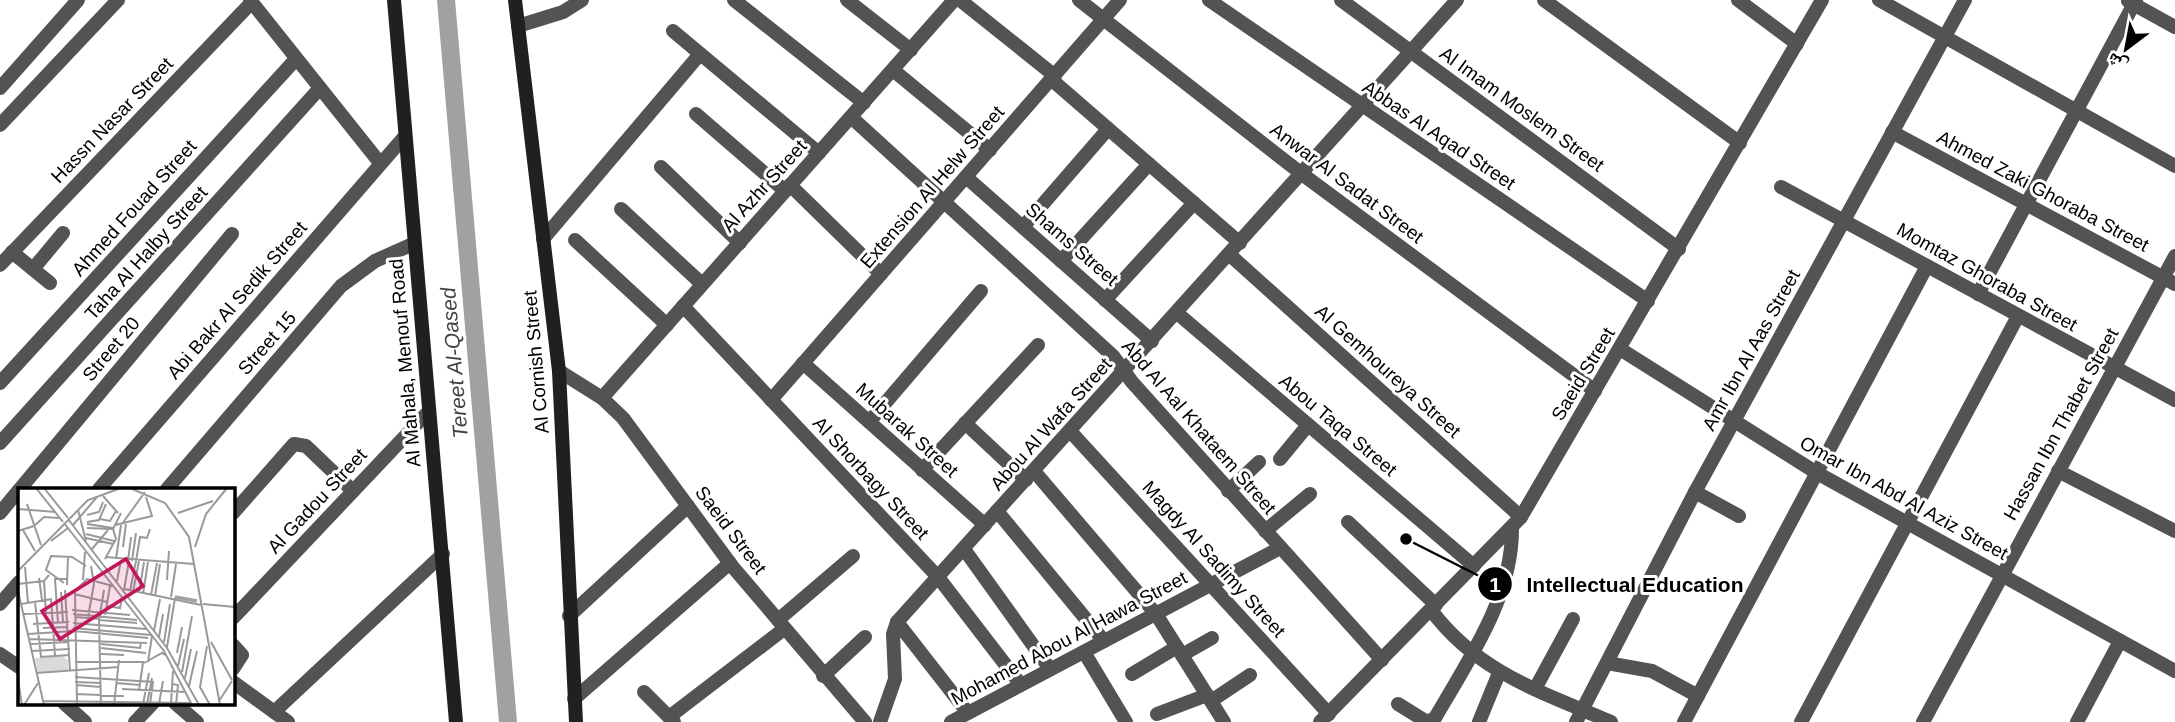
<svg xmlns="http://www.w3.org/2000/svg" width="2175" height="722" viewBox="0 0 2175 722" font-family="Helvetica,'Noto Naskh Arabic',sans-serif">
  <rect width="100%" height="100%" fill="#fff"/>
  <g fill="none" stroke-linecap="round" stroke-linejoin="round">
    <polyline stroke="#a1a1a1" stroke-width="18" points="446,0 508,722"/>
    <g stroke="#535353" stroke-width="14">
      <polyline points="250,0 380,163"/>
      <polyline points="734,0 864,103"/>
      <polyline points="847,0 911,50"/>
      <polyline points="960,0 1055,76"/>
      <polyline points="1079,0 1302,174 1595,391"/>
      <polyline points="1209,0 1648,301"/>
      <polyline points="1341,0 1679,249"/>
      <polyline points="1544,0 1740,143"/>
      <polyline points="1738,0 1797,44"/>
      <polyline points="1879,0 2175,166"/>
      <polyline points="2128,1 2175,27"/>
      <polyline points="518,26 563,12 582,0"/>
      <polyline points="673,31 819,153"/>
      <polyline points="893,70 990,150"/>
      <polyline points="1052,80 1240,243"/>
      <polyline points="0,88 78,0"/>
      <polyline points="696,114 785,191"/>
      <polyline points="851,117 1113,356 1132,382 1382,660"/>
      <polyline points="0,125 118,0"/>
      <polyline points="1892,132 2175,284"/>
      <polyline points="661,167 740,243"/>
      <polyline points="966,177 1152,341"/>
      <polyline points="790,185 881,274"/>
      <polyline points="1781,187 2175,400"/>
      <polyline points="621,209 702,284"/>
      <polyline points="1023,227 1108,129"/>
      <polyline points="543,239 700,54"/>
      <polyline points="575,240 667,325"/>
      <polyline points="12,252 50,283"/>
      <polyline points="1230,255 1521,517"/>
      <polyline points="1061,261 1149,164"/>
      <polyline points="0,265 252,2"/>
      <polyline points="33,269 63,233"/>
      <polyline points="1978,294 2136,0"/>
      <polyline points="1105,300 1194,203"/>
      <polyline points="683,306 938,577 1021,685"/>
      <polyline points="1177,313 1474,566"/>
      <polyline points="1620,349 1817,473 2175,671"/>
      <polyline points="803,363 985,525"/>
      <polyline points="0,383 296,59"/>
      <polyline points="602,398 954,0"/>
      <polyline points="771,400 1120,0"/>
      <polyline points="869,422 981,291"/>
      <polyline points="965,423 1026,480"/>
      <polyline points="1070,431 1329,714"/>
      <polyline points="0,443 320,88"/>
      <polyline points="1280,459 1308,425"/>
      <polyline points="922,470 1038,345"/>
      <polyline points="1034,471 1156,614 1224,722"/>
      <polyline points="2058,471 2175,531"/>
      <polyline points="20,489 232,234"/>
      <polyline points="99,489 405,136"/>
      <polyline points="167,489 341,286 375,261 413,244"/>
      <polyline points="1228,491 1259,462"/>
      <polyline points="1695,492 1739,516"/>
      <polyline points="997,511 1104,641"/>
      <polyline points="0,513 19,490"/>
      <polyline points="233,513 294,444 306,446 353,491"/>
      <polyline points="1348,522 1436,605"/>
      <polyline points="1265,531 1310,494"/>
      <polyline points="964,549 1050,669"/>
      <polyline points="0,604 19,582"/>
      <path d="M1431,610C1478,673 1542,692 1611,722"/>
      <polyline points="569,616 688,506"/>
      <polyline points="233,618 429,411"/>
      <polyline points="778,620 853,556"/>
      <polyline points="897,622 968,713"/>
      <polyline points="233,645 242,655 233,669"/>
      <polyline points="1084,652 1126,722"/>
      <polyline points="0,654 19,667"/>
      <polyline points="1182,655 1212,638"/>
      <polyline points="1607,663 1652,671 1698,696"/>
      <polyline points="1132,674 1177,647"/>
      <polyline points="823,676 865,637"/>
      <polyline points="233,682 288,722"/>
      <polyline points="1535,689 1573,619"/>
      <polyline points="644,692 674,722"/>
      <polyline points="574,699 730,563"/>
      <polyline points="1211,701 1250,675"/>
      <polyline points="64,703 85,722"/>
      <polyline points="175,703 197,722"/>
      <path d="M1398,704L1427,722L1435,718C1469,659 1513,597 1512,527"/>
      <polyline points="274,712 443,554"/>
      <polyline points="1157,714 1207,695"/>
      <polyline points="669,717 784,629"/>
      <polyline points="135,722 153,703"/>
      <polyline points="880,722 895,679 893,634 897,622 1457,0"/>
      <polyline points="951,722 1280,548"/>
      <polyline points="1479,722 1499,673"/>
      <polyline points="1576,722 1695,492 1965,0"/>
      <polyline points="1684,722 1927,266"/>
      <polyline points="1801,722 2018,316"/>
      <polyline points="1923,722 2175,256"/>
      <polyline points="2077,722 2120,641"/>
    </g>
    <g stroke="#535353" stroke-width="14">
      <polyline points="559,371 602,398 623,418 732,566 865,722"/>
      <polyline points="1320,722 1521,517 1822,0"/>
    </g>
    <g stroke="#202020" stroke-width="14">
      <polyline points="394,0 456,722"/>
      <polyline points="515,0 559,371 576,722"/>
    </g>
  </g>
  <g text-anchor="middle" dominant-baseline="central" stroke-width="6" stroke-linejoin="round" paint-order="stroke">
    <g font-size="19" fill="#000" stroke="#fff">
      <text transform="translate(1522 109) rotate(36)">Al Imam Moslem Street</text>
      <text transform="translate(112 120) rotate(-46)">Hassn Nasar Street</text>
      <text transform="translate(1439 135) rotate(34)">Abbas Al Aqad Street</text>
      <text transform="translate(1347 183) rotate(37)">Anwar Al Sadat Street</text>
      <text transform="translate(764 186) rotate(-48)">Al Azhr Street</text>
      <text transform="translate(932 187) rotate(-49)">Extension Al Helw Street</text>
      <text transform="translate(2043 191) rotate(28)">Ahmed Zaki Ghoraba Street</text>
      <text transform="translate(134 208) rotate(-48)">Ahmed Fouad Street</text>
      <text transform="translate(1072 244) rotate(41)">Shams Street</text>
      <text transform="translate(146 253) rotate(-48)">Taha Al Halby Street</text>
      <text transform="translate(1987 277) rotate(29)">Momtaz Ghoraba Street</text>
      <text transform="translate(237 300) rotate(-49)">Abi Bakr Al Sedik Street</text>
      <text transform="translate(267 343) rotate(-49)">Street 15</text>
      <text transform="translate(111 349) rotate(-50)">Street 20</text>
      <text transform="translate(1751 350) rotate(-61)">Amr Ibn Al Aas Street</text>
      <text transform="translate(536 362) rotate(-95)">Al Cornish Street</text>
      <text transform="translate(405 363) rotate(-95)">Al Mahala, Menouf Road</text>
      <text transform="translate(1388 371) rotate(42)">Al Gemhoureya Street</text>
      <text transform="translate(1583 374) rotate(-59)">Saeid Street</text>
      <text transform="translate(1051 424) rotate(-48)">Abou Al Wafa Street</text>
      <text transform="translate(2061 424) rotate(-61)">Hassan Ibn Thabet Street</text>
      <text transform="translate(1338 425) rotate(40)">Abou Taqa Street</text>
      <text transform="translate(1199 427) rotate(49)">Abd Al Aal Khataem Street</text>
      <text transform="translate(907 430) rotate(42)">Mubarak Street</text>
      <text transform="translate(871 478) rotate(47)">Al Shorbagy Street</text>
      <text transform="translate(1904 498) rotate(29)">Omar Ibn Abd Al Aziz Street</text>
      <text transform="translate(317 501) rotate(-47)">Al Gadou Street</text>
      <text transform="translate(731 530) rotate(53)">Saeid Street</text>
      <text transform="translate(1214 559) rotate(48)">Magdy Al Sadimy Street</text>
      <text transform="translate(1069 638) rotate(-28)">Mohamed Abou Al Hawa Street</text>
    </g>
    <g font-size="21" font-style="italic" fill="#424242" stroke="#fff">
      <text transform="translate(454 363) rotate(-95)">Tereet Al-Qased</text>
    </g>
  </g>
  <g transform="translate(18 488)">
    <rect width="217" height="217" fill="#fff"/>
    <path d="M44,168L50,172V182L20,184L17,170Z" fill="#dadada"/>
    <path fill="none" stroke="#a1a1a1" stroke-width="3.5" d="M157,109L179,113"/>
    <path fill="none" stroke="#999" stroke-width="2" d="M18,0L45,34M26,0L50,30M112,0L147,15L171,49L202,217M162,0H204M85,8L100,25M9,16L23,57M0,21L38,24M60,22L68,53M160,25L195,13M69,27L81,24L85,14M50,31L149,160L181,217M82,31L92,33L98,23M69,34L81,32L88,16M46,35L146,163L174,217M69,36L95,40M104,36L127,4M55,37L79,9M97,37L134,28L128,9M69,40L94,41M5,42L17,63M0,43L16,38L26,29L41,30M68,46L96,53M68,50L95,56M33,53L50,40M105,59L108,36M177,59L188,26L209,0M74,61L90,42M87,69L176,76M87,71L98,51L95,41L103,25M98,71L103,37M110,73L113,49M114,73L118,45M118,73L122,49L129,50L132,41M7,79L10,115M0,83L70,12L103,0M21,90L24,112M65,92L67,64M149,92L151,63M99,93L103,72M46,95L28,82L33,68L54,69L68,78M0,96L26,93M49,97L50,68M106,101L183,117M47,102L52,183M106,102L111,73M0,103L26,217M112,103L118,73M43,104L45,134M115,104L121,73M121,105L126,74M56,106L89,114M125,106L130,74M133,107L139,75M137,108L142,76M153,109L158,76M33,111L37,168M17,114L23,169M3,116L34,111M185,116L217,119M89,118L102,120L104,110M54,122L112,127M28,125L26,93L31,87M6,126L50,124M55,126L119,132M87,127L92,98M58,129L82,131M70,129L76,96L73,78M81,132L119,135M40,135L37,91H49M55,135L128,141M15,136L51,134M25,140L49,139M55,140L133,147M136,143L142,111M10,146L56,143L130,150M141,149L145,126M11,151L129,155M146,154L152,116M193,154L214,192M13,156L50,154M83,156L122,160L123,154M189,158L182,199L192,217M149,159L157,110M83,160L128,165M14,163L52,161M159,165L164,139M83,166L106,167M22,169L52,167M57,174H126M130,174L134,148M126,175L144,165L148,167M160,178L166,151M164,184L174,128M18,185L101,179M57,189L135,194L132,216M167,190L173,161M0,192L4,217M57,194L83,195M98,195L122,197M154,196L160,197L158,217M58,197L83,199M171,198L179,163M104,201L167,204M121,202L125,175M58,206L106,208M25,213L173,215M201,213L214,193M125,216L131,185M129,216L134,190M141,216L145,193M153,216L155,183M6,217L20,195M59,217L57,103L69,91L95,98M83,217L81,132L86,102M96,217L101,172"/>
    <path fill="#c2185b" fill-opacity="0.15" stroke="#c2185b" stroke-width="3.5" d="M108,71L125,98L42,151L24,123Z"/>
    <rect width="217" height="217" fill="none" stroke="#000" stroke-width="3.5"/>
  </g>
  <path fill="none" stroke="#000" stroke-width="2.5" d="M1406 539L1495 584"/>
  <g fill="#000" stroke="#fff" stroke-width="2.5">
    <circle cx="1406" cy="539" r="7"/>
    <circle cx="1495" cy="584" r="18"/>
  </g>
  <g font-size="21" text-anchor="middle" font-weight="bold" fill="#fff">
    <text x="1495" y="592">1</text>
  </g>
  <g font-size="21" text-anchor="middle" font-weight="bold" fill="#000" stroke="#fff" stroke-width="6" stroke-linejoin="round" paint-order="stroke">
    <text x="1635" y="592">Intellectual Education</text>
  </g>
  <g transform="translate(2126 49) rotate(212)" stroke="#ffffff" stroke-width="5" paint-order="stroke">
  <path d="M0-5L12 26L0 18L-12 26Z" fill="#000000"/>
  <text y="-10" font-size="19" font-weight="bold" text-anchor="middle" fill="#000000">ش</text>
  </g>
</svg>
